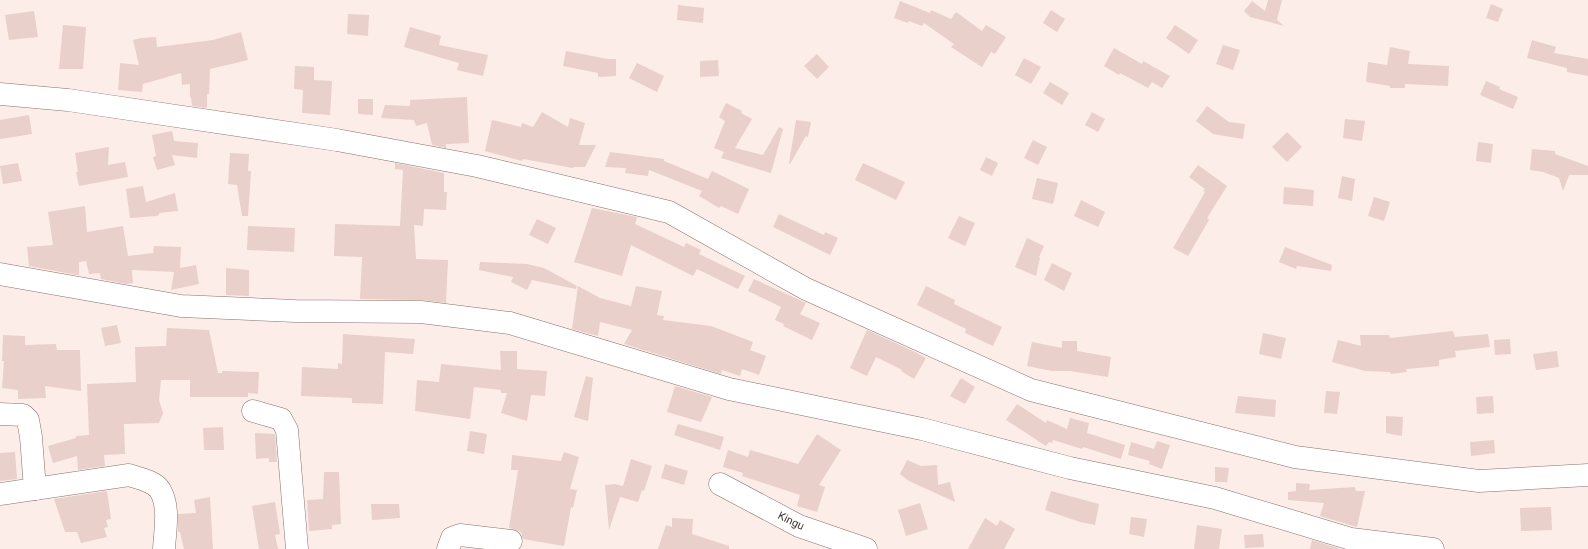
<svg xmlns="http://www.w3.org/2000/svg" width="1588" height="549" viewBox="0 0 1588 549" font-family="Roboto,sans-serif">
  <rect width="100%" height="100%" fill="#fcede9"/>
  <g fill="#e9d0ca">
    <polygon points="1268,0 1282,0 1277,20 1284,26 1250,17 1244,11 1252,1 1265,11"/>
    <polygon points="900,1 930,13 931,10 951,19 956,12 982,31 986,25 1006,37 995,54 991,52 982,67 951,47 954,44 924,23 922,26 909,21 908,23 894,18"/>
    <polygon points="1491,4 1503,9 1498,22 1486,18"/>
    <polygon points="678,5 704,8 703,23 677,20"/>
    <polygon points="1051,10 1065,19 1057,32 1043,23"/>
    <polygon points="34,11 38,37 9,40 5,15"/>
    <polygon points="348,14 369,15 368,36 347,34"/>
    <polygon points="63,25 86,27 83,69 59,69"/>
    <polygon points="1175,25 1198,40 1189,54 1166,38"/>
    <polygon points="410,27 441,36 439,45 488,55 483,76 457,70 459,63 404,47"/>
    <polygon points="241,32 248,60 210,69 209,94 207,94 207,108 192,106 191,98 190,97 190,84 182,85 181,73 143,84 142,92 118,90 120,63 139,65 133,40 141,38 156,37 157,47 213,40"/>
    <polygon points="1532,40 1556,47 1554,53 1588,59 1588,76 1567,72 1567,68 1527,58"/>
    <polygon points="1223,45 1240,50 1233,70 1216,64"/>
    <polygon points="1390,47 1410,51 1408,64 1449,66 1448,86 1405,84 1405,88 1390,88 1390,86 1366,82 1368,62 1387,65"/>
    <polygon points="1114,48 1142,64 1143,61 1170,76 1162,88 1152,82 1148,88 1120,73 1119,75 1104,66"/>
    <polygon points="566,51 608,59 616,59 616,76 598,77 598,73 563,66"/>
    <polygon points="817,54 829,67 817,79 804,66"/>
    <polygon points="1024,58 1041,67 1031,84 1015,75"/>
    <polygon points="718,60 719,76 700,77 700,61"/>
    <polygon points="637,63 664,76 657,92 629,78"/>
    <polygon points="295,66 314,67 314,80 332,81 330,115 302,113 303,90 294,89"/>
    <polygon points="1486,81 1500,87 1499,89 1518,97 1513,109 1480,95"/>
    <polygon points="1050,82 1069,93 1062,105 1043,93"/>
    <polygon points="467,97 469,143 446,144 446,148 432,145 427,123 416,126 414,120 381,118 385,105 410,106 410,100"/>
    <polygon points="358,99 373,99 373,115 358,114"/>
    <polygon points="726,103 742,111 741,113 752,119 735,148 763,155 779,127 783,129 771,173 721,158 724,152 714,148 725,121 719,117"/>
    <polygon points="1207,106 1229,122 1245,124 1243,139 1213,134 1196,121"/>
    <polygon points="542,112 568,127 570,118 585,123 579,145 596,145 585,167 574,167 573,168 523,159 522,161 485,151 492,120 521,127 522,123 533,127"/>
    <polygon points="1092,112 1105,119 1098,132 1085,125"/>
    <polygon points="29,115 32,134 0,139 0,120"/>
    <polygon points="1345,119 1365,121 1362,141 1343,138"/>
    <polygon points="796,120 811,122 808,137 806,136 790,164 789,163"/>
    <polygon points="172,131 174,141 198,143 197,158 172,155 175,165 157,170 153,157 156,156 152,135"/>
    <polygon points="1287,132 1302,147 1287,162 1272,147"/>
    <polygon points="1033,140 1047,147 1038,165 1024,158"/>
    <polygon points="1478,142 1493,144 1491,163 1476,161"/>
    <polygon points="109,147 108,165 125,162 128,177 79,186 76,172 78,172 75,153"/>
    <polygon points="1532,149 1555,151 1555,154 1588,166 1588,175 1569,175 1563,191 1559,178 1543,172 1530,170"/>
    <polygon points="610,152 664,159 664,161 708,179 712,171 749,189 738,214 721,206 719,208 699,196 702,191 649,170 648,176 625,173 626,168 605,167"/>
    <polygon points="230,153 249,154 248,171 251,171 248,216 242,216 237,185 228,184"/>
    <polygon points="986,157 998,163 992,176 980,170"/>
    <polygon points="18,163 22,181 3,184 0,166"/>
    <polygon points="395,163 444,173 444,192 447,192 446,210 424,209 423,226 414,225 416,259 448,260 446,303 421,300 360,299 362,257 334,256 335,224 400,226 403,170 395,169"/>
    <polygon points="863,163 905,182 896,200 855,180"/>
    <polygon points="1198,165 1227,186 1207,218 1209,220 1188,256 1173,248 1205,192 1203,191 1205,189 1189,177"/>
    <polygon points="1342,176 1355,179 1352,201 1338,198"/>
    <polygon points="1037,178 1058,183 1053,204 1032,199"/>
    <polygon points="143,186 146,202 175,193 178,211 159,213 159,215 156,216 130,218 126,189"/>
    <polygon points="1284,187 1314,190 1313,206 1283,204"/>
    <polygon points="1374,197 1390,202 1384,221 1368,216"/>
    <polygon points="1081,200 1105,212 1098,227 1074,216"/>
    <polygon points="85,206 87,232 123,226 128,256 153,253 154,246 181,247 180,268 196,265 199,284 171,290 174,272 132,270 133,283 126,284 101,279 100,273 89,274 86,261 79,262 79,275 77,275 29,266 27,247 53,245 48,212"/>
    <polygon points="592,208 637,217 635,224 684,247 686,243 701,250 699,254 745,276 738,289 697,269 693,276 631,245 622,276 574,262"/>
    <polygon points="779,214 824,235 825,232 838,238 830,255 773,227"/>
    <polygon points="959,216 975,223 965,246 948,238"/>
    <polygon points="537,219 556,228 548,244 529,235"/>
    <polygon points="248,226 295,228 294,252 247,250"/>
    <polygon points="1027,238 1044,246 1039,257 1040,258 1036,276 1015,267"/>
    <polygon points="1285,247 1332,265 1331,271 1297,266 1296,269 1279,262"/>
    <polygon points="480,262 527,264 544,268 577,286 576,289 532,280 527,290 511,282 513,277 479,270"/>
    <polygon points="1052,263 1072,273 1064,291 1044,280"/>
    <polygon points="226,268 249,270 249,296 226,295"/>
    <polygon points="754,279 806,303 800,314 820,323 812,340 783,326 784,324 775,320 781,307 748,291"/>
    <polygon points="578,286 600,298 631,306 636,286 662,291 657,315 664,316 663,320 711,326 753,342 750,350 766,356 759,375 742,369 740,376 722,370 721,374 624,344 632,330 600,322 598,336 572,329"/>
    <polygon points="926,286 955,300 954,304 1002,327 993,346 965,333 966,329 917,305"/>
    <polygon points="117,325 121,343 105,346 101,328"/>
    <polygon points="167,328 209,330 218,373 222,373 222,371 259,372 258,394 248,393 248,397 190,397 190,380 161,380 159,400 163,413 159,423 124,424 125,454 104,455 105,466 78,470 77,456 53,463 48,446 76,438 76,436 89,435 87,384 136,382 135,347 166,346"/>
    <polygon points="867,330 913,351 926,358 914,379 901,371 902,370 876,357 867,376 850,368"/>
    <polygon points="1453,331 1455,337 1488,334 1490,347 1455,351 1456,357 1439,360 1439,366 1406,369 1407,372 1391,374 1390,372 1365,371 1332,362 1338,340 1361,346 1360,335 1389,335 1390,338"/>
    <polygon points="1263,333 1286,338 1281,359 1259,354"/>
    <polygon points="343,334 415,339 413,354 385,352 383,404 352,403 352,398 301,396 302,367 338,369 338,363 342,364"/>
    <polygon points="3,335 25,336 25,345 56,344 57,350 80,350 81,391 45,386 46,398 18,399 18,390 2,388 4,361 2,361"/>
    <polygon points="1510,339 1511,354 1495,355 1494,340"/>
    <polygon points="1062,341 1077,341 1077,351 1111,357 1108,377 1070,371 1052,371 1027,366 1032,342 1062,348"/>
    <polygon points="500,351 517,351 517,369 547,371 545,396 531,395 527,421 501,413 507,393 501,393 501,390 474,387 470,419 415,411 417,380 439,382 441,364 501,370"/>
    <polygon points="1557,351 1559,367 1536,370 1533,354"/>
    <polygon points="586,376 593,378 588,421 574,417"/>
    <polygon points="961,378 975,387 965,404 950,396"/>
    <polygon points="675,386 712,397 701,422 667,412"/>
    <polygon points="1326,391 1340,392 1337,414 1324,413"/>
    <polygon points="1238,396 1276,400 1275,417 1235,413"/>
    <polygon points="1493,396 1494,413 1477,414 1476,397"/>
    <polygon points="1017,404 1046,423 1047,420 1067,429 1070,418 1089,423 1087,433 1125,445 1121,459 1083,447 1082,449 1053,440 1052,443 1049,442 1046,446 1006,420"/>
    <polygon points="1386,416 1403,417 1402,436 1386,433"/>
    <polygon points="678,424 724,437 720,450 674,435"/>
    <polygon points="223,427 224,450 204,450 203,428"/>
    <polygon points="470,431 487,434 484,454 467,451"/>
    <polygon points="255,433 275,434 277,462 269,462 269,458 256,459"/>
    <polygon points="817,434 841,450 819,485 825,487 817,512 797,506 800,495 742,476 743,473 723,467 728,450 748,457 750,450 798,464"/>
    <polygon points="1494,440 1495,453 1471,456 1470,442"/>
    <polygon points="1157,441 1170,445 1162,469 1149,464 1150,461 1128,455 1131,442 1154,449"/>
    <polygon points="15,452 17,479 0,481 0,453"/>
    <polygon points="564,452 579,457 570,489 577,490 573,508 571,507 564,546 523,539 521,532 509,528 518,470 511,470 512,455 561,461"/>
    <polygon points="631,459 652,466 644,491 642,490 638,502 620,497 609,530 605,485 615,484 623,486"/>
    <polygon points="907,460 921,466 937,465 938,485 950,482 955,502 909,481 900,474"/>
    <polygon points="665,464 688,471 684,485 661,478"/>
    <polygon points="1215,467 1229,468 1227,482 1215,482"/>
    <polygon points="324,472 339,472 341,524 332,525 332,529 309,531 307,500 323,499"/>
    <polygon points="1296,483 1310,484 1309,490 1355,487 1356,491 1365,491 1357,527 1320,516 1324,503 1288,500 1288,492 1296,491"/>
    <polygon points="107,491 111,519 106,520 108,527 104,528 107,537 81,543 77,532 65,532 54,499"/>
    <polygon points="1051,491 1099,504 1095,525 1080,522 1045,510"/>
    <polygon points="210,497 213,549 184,549 180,532 178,532 178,514 196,513 194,500"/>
    <polygon points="275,502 280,534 275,535 278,549 259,549 252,506"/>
    <polygon points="920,503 928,529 906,536 898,510"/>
    <polygon points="371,504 399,504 400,518 372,520"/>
    <polygon points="1551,507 1552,530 1521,531 1520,508"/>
    <polygon points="1131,517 1147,519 1144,537 1129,534"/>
    <polygon points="672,518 693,519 692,534 729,546 729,549 658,549 666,525 672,527"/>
    <polygon points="985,518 997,526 1000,520 1015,529 1004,549 968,549"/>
    <polygon points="1197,525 1222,529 1219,549 1194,549"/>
    <polygon points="1263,534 1264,547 1245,548 1244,535"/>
    <polygon points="1312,540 1338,548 1338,549 1310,549"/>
  </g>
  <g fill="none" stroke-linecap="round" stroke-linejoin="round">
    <defs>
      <g id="minor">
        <polyline points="0,94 68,100 337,140 477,166 669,212 806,289 1031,390 1295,457 1479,481 1588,475"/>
        <polyline points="0,274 181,306 295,311 421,312 510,323 729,389 922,429 1070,468 1215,498 1351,539 1433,549"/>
        <polyline points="253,411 281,419 287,430 297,549"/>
        <polyline points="0,414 23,415 28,420 31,437 35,489"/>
        <polyline points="720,484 799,526 866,549"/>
        <path d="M0,494L129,475C138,478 154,481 160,490C170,507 165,530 164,549"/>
        <polyline points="448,549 452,538 460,535 511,541"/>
      </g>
    </defs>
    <use href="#minor" stroke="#87716b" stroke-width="23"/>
    <use href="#minor" stroke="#fff" stroke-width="22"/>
  </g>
  <g text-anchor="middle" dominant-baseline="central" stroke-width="3" stroke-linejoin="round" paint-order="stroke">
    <g font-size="11" fill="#3d3431" stroke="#fff">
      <text transform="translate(791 521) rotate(26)">Kingu</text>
    </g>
  </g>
</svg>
